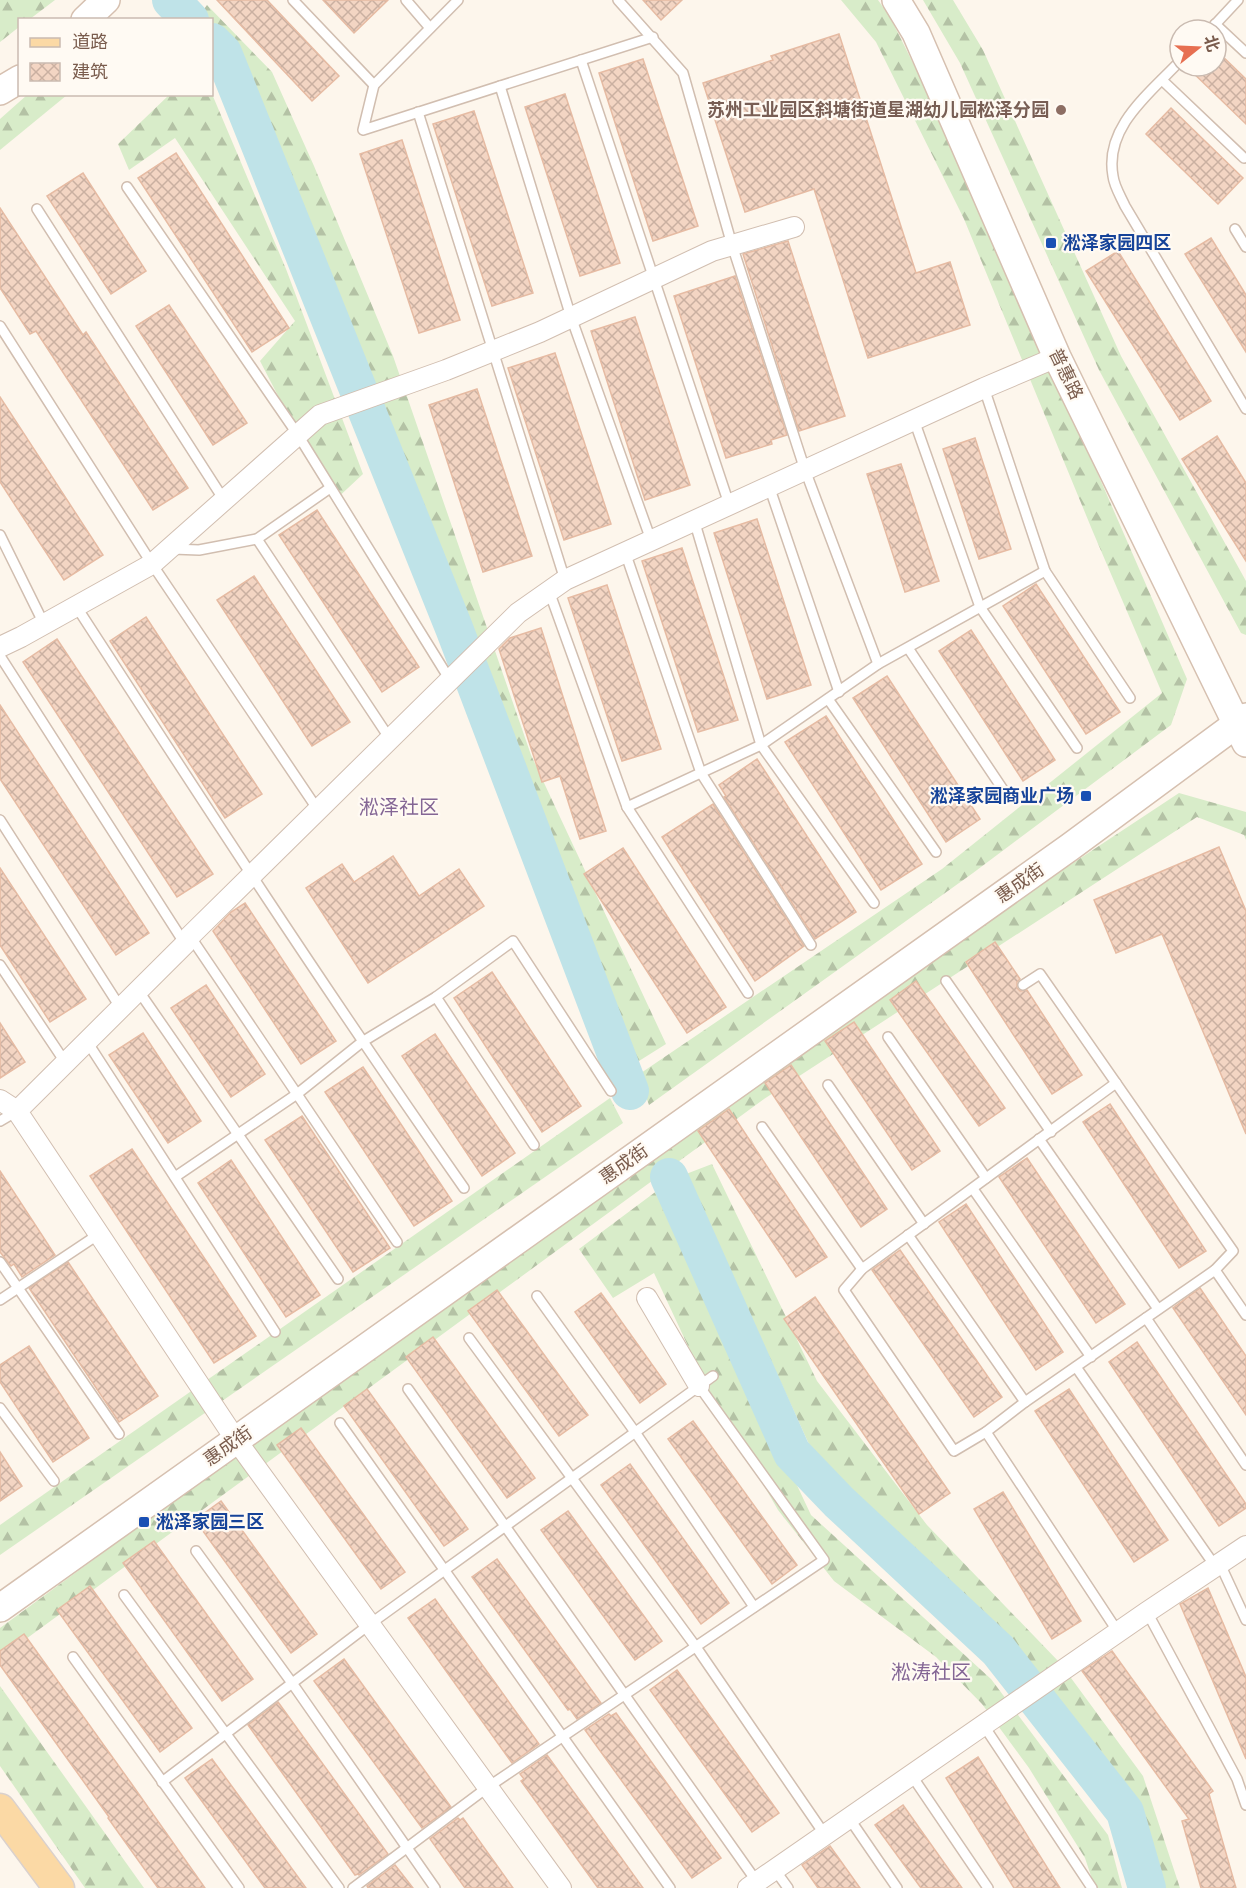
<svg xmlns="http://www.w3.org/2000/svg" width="1246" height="1888" viewBox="0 0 1246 1888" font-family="Figtree,'Noto Sans SC',sans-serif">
  <defs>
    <pattern id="forest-firs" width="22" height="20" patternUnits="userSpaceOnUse" patternTransform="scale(1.5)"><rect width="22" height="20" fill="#d8ecc9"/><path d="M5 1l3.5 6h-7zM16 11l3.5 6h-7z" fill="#b4c2a5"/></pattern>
    <pattern id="building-cross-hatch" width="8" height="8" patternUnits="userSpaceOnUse" patternTransform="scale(1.5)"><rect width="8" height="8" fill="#f3d5c3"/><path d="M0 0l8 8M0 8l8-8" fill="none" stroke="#cab0a1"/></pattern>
  </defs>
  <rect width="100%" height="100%" fill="#fdf6ec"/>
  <g fill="url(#forest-firs)">
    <polygon points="0,0 55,0 30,19 20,20 19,27 0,42"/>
    <polygon points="841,0 878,0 890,17 960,157 1187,679 1171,725 973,873 649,1105 638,1075 942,869 1162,693 1093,532 964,219 876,42"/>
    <polygon points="923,0 953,0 983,50 1121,356 1246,581 1246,635 1241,633 1099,370 960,63"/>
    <polygon points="207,5 272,72 314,166 393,356 531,755 666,1044 631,1066 443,589 291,223 233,74 212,50 212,20 196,20"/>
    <polygon points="212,94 286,269 363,474 333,502 260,361 295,321 175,138 129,170 118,144 169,95"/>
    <polygon points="27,95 67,95 0,150 0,119"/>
    <polygon points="1179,793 1246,812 1246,840 1244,835 1197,817 764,1099 0,1658 0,1628 780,1057"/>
    <polygon points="610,1098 623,1123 0,1555 0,1525"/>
    <polygon points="712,1164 817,1381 927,1525 1060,1663 1143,1776 1180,1888 1158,1888 1136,1815 1023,1661 828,1486 686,1174"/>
    <polygon points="658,1190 811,1515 991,1679 1108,1835 1122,1888 1095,1888 1085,1858 1029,1768 982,1704 936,1657 834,1581 778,1510 708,1389 654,1273 613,1298 579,1249"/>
    <polygon points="0,1686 144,1888 85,1888 0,1766"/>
  </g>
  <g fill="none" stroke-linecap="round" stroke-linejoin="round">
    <g stroke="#bfe3e8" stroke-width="38">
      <polyline points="171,0 190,20"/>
      <polyline points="212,42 223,53 454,628 630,1091"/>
      <polyline points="669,1177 792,1453 839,1502 998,1650 1125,1812 1147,1888"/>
    </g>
  </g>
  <g fill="url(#building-cross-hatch)" stroke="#e6bba3" stroke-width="1.5">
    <polygon points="217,0 267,0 339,76 312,101"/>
    <polygon points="323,0 388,0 354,33"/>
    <polygon points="643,0 682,0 661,20"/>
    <polygon points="839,34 916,273 950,262 970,325 868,358 814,189 745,212 703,83 773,60 771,56"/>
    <polygon points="1216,50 1246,79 1246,124 1186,66 1216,66"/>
    <polygon points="643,59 698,226 653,241 599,73"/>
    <polygon points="565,94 620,263 580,276 525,107"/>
    <polygon points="1171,108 1243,178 1218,204 1146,134"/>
    <polygon points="474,111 533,293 492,306 433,124"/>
    <polygon points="402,140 460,320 419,333 360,154"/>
    <polygon points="176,153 289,328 252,352 138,178"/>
    <polygon points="83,173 146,271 111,294 47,196"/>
    <polygon points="0,208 83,335 86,332 188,488 153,510 36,331 30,334 0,288"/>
    <polygon points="1211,238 1246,295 1246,352 1185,254"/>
    <polygon points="788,241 845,416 799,431 743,254"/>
    <polygon points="1118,251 1211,401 1180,420 1086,271"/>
    <polygon points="735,276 787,435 771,440 772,444 726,458 674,296"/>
    <polygon points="169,305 247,423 213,445 136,326"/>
    <polygon points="635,317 690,485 645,500 591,331"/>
    <polygon points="555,353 611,524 564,540 508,368"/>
    <polygon points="477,389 532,556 483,572 429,405"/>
    <polygon points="0,397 103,555 64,580 0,482"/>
    <polygon points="1217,436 1246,483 1246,561 1182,459"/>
    <polygon points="975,438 1011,549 979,559 943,449"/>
    <polygon points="901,464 939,581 905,592 867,474"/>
    <polygon points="317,510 419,667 382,692 279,535"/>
    <polygon points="757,519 811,685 767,699 714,533"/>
    <polygon points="682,548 738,720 698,732 642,561"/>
    <polygon points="254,576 350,722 312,746 217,600"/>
    <polygon points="1036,584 1120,712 1086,734 1003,606"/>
    <polygon points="607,585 661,749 622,761 568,598"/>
    <polygon points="146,617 262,794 225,818 110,641"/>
    <polygon points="541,628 606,831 580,839 560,776 542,782 499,649 510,638"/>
    <polygon points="971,630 1055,760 1023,781 939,651"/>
    <polygon points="57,639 213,874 177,897 23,662"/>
    <polygon points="887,676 980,819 946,842 853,698"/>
    <polygon points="0,705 149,933 116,955 0,779"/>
    <polygon points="826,716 922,864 881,890 785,742"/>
    <polygon points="757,759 856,912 815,939 724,797 726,796 719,785"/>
    <polygon points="713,804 804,946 755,981 662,837"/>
    <polygon points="1219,847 1246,911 1246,1134 1162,934 1116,953 1094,900"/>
    <polygon points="623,848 726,1007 687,1033 584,874"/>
    <polygon points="393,856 419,896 459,869 484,906 368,983 306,888 342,864 354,882"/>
    <polygon points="0,868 86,999 50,1022 0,945"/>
    <polygon points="245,903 336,1041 301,1064 213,931 231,912"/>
    <polygon points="995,942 1020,979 1017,982 1017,988 1020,991 1027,990 1082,1075 1052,1094 966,962"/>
    <polygon points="492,972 581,1106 542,1132 454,998"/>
    <polygon points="916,981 1005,1108 979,1126 890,1000"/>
    <polygon points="206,985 265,1074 231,1097 171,1008"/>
    <polygon points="854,1022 940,1151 912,1170 825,1041"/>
    <polygon points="0,1023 25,1062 0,1078"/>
    <polygon points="143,1033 201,1121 168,1143 109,1055"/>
    <polygon points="435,1034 515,1153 482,1176 402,1056"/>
    <polygon points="791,1065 887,1209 861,1227 765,1083"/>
    <polygon points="363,1067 452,1201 414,1226 325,1092"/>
    <polygon points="1110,1104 1206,1251 1179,1268 1083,1122"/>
    <polygon points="729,1109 827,1257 796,1277 698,1131"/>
    <polygon points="302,1116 390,1248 353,1272 265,1140"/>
    <polygon points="132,1149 256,1336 214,1363 90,1176"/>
    <polygon points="1027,1158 1125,1304 1096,1323 999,1177"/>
    <polygon points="231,1160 320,1295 286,1317 198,1183"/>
    <polygon points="0,1171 55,1255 22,1277 14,1264 11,1266 0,1252"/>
    <polygon points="966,1204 1063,1352 1036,1370 939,1222"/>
    <polygon points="900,1250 1002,1397 974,1417 872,1270"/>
    <polygon points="68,1262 158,1396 119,1422 29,1288"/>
    <polygon points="1200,1288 1246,1356 1246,1415 1173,1308"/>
    <polygon points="497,1290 588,1415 559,1436 468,1311"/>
    <polygon points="601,1293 666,1384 640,1403 575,1312"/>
    <polygon points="815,1297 950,1493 919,1514 784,1319"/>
    <polygon points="433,1337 535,1478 507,1498 406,1357"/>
    <polygon points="1137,1342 1246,1504 1246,1508 1219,1526 1109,1362"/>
    <polygon points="29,1346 89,1438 53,1462 0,1382 0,1365"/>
    <polygon points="367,1389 468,1529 444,1546 344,1406"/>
    <polygon points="1069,1389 1168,1540 1134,1562 1035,1411"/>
    <polygon points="693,1421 797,1565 772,1584 668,1439"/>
    <polygon points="301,1428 405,1572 381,1589 277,1445"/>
    <polygon points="0,1452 22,1486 0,1501"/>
    <polygon points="630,1464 729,1603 701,1624 601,1485"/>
    <polygon points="1003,1492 1081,1621 1052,1639 974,1509"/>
    <polygon points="221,1501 317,1634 291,1653 195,1520"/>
    <polygon points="568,1511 662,1641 635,1660 541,1530"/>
    <polygon points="154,1541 253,1679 222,1701 123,1563"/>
    <polygon points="497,1559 601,1703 577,1719 570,1709 568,1710 472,1577"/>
    <polygon points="90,1586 192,1728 160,1752 57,1610"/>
    <polygon points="1208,1588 1246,1677 1246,1759 1180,1604"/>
    <polygon points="435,1599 539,1744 512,1763 408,1618"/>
    <polygon points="24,1634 131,1783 205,1888 158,1888 108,1818 109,1817 0,1665 0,1651"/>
    <polygon points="1112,1651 1213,1791 1209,1794 1236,1888 1201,1888 1182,1821 1189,1819 1082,1671"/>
    <polygon points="344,1659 451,1807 422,1828 314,1681"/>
    <polygon points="677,1670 779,1813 752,1832 650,1690"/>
    <polygon points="278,1702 388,1854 359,1875 358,1874 355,1875 248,1725"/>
    <polygon points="616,1713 721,1858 692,1878 585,1730 609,1714 611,1716"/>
    <polygon points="547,1755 643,1888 598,1888 521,1781 524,1779 520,1774"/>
    <polygon points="978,1757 1060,1888 1014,1888 946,1778"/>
    <polygon points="212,1759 306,1888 265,1888 185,1778"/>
    <polygon points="903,1805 962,1888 921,1888 875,1825"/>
    <polygon points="458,1818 460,1820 463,1818 513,1888 465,1888 430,1839"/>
    <polygon points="830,1846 860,1888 818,1888 802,1865"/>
    <polygon points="395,1865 413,1888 368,1888 367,1886"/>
  </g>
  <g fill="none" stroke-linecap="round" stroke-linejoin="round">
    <defs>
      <g id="lane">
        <polyline points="293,0 374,85"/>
        <polyline points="406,0 430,28"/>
        <polyline points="458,0 374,85 363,130 653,37"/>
        <polyline points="618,0 683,73 732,245 805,470 878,664"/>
        <polyline points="1215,24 1246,53"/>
        <polyline points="1210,30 1238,0"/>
        <polyline points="581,60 729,504"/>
        <path d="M1180,61C1150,93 1104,127 1113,176C1114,186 1121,197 1125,206L1246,409"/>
        <polyline points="1162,80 1244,158"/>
        <polyline points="500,86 571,317 651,540"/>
        <polyline points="418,112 565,580"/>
        <polyline points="127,187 298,435 450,680"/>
        <polyline points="37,209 224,500"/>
        <polyline points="1235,229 1246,247"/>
        <polyline points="0,326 152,564 318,810"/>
        <polyline points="984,388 1045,571 1130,698"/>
        <polyline points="914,420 980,607 1077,748"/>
        <polyline points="769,486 839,692"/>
        <polyline points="694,520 761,745 874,903"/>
        <polyline points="0,535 44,624"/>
        <polyline points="257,539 390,739"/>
        <polyline points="173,549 199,550 257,539 330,488"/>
        <polyline points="625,552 701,773 811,945"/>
        <polyline points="549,591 627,807 748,993"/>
        <path d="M76,606C203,802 330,997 464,1188"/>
        <polyline points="908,648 1006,794"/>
        <polyline points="0,656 185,944"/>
        <polyline points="828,699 936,852"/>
        <polyline points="627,807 761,745 878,664 1045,571"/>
        <polyline points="0,820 120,1007"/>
        <polyline points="190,936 397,1242"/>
        <polyline points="0,965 65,1062"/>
        <polyline points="946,981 1051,1132"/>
        <polyline points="1023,985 1040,974 1233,1251 1215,1270 1246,1315"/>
        <polyline points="138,990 338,1279"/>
        <polyline points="436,997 534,1145"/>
        <polyline points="888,1037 986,1178"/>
        <polyline points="86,1040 275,1332"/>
        <polyline points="1116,1083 862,1269 844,1290 954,1451 986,1432 1025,1402 1215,1270"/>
        <polyline points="828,1085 924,1224"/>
        <polyline points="0,1121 17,1111"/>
        <polyline points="762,1127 862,1269"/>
        <polyline points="1039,1139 1158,1309"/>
        <polyline points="175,1177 297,1094 362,1042 436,997 513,941 611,1091"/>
        <polyline points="973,1189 1091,1357"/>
        <polyline points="908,1235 1025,1402"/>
        <polyline points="0,1262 119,1434"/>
        <polyline points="537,1296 635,1432 754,1607"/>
        <polyline points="0,1300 99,1234"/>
        <polyline points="1146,1318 1246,1465"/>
        <polyline points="469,1338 696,1647 825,1835"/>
        <polyline points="1076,1367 1215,1566"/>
        <polyline points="408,1389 757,1882"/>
        <polyline points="0,1408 54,1481"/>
        <polyline points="340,1423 670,1888"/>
        <polyline points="986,1432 1118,1632"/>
        <polyline points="196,1551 292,1683 435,1888"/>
        <polyline points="1220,1564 1246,1620"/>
        <polyline points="124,1595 339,1888"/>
        <polyline points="1147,1612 1237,1779 1246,1805"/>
        <polyline points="73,1657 239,1888"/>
        <polyline points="984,1726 1092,1888"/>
        <polyline points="912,1776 988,1888"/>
        <polyline points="162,1782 370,1624 713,1376"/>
        <polyline points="849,1818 897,1888"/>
        <polyline points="775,1870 788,1888"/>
        <polyline points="353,1888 488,1787 824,1560 699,1386"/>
      </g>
      <g id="street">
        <polyline points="0,647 21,637 152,564 320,415 446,370 540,332 712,251 794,227"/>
        <polyline points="0,1100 17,1111"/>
        <polyline points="647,1298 699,1386"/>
        <polyline points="561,1888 236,1440 17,1111 185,944 190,936 518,613 565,580 984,388 1057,357"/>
        <polyline points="748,1888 1147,1612 1246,1546"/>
      </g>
      <g id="secondary">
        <polyline points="896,0 916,33 1057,357 1246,743"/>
        <polyline points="85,20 106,0"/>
        <polyline points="0,91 20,79"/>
        <polyline points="0,1608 1070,847 1246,717"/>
      </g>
      <polyline id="primary" points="0,1809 59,1888"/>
    </defs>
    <use href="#lane" stroke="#d1beb0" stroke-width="12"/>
    <use href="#street" stroke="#d1beb0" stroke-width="22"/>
    <use href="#secondary" stroke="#d6c0b0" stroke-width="30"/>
    <use href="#primary" stroke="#dad1cd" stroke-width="33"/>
    <use href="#lane" stroke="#fff" stroke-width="9"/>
    <use href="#street" stroke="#fff" stroke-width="20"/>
    <use href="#secondary" stroke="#fff" stroke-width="27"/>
    <use href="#primary" stroke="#fbd9a5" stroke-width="30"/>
  </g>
  <circle fill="#8d6e63" stroke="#fffaf3" stroke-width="2" cx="1061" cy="110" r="6"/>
  <g fill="#1a4fb4" stroke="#fffaf3" stroke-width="2">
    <rect x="1045" y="237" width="12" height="12" rx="3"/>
    <rect x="1080" y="790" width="12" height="12" rx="3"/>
    <rect x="138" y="1516" width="12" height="12" rx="3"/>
  </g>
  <g text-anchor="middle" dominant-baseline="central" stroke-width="4.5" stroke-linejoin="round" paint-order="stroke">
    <g font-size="18" font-weight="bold" fill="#785e54" stroke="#fffaf3" text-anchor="end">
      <text x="1049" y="110">苏州工业园区斜塘街道星湖幼儿园松泽分园</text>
    </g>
    <g font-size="18" font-weight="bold" fill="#164399" stroke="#fffaf3" text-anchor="start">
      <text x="1063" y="243">淞泽家园四区</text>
      <text x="1074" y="796" text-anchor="end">淞泽家园商业广场</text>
      <text x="156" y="1522">淞泽家园三区</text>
    </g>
    <g font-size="18" fill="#7a5c4d" stroke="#fffaf3">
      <text transform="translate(1066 374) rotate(64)">普惠路</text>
      <text transform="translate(1020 883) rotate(-35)">惠成街</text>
      <text transform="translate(624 1164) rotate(-35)">惠成街</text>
      <text transform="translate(228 1446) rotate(-35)">惠成街</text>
    </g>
    <g font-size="20" fill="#846695" stroke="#fffaf3">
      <text x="399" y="807">淞泽社区</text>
      <text x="931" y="1672">淞涛社区</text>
    </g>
  </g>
  <rect x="18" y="18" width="195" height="78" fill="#fffaf3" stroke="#cabbb1" stroke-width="1.5"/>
  <rect x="30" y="38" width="30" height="9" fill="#fbd9a5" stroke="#cabbb1" stroke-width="1.5"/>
  <text x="72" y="48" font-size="18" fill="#7a5c4d">道路</text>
  <rect x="30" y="63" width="30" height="18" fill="url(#building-cross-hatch)" stroke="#cabbb1" stroke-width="1.5"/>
  <text x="72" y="78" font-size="18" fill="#7a5c4d">建筑</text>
  <g transform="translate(1198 48) rotate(72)"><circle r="28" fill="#fffaf3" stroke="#cabbb1" stroke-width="1.5"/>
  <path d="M0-4.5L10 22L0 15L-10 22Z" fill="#e76f51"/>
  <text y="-9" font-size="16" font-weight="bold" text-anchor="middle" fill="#7a5c4d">北</text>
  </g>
</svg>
